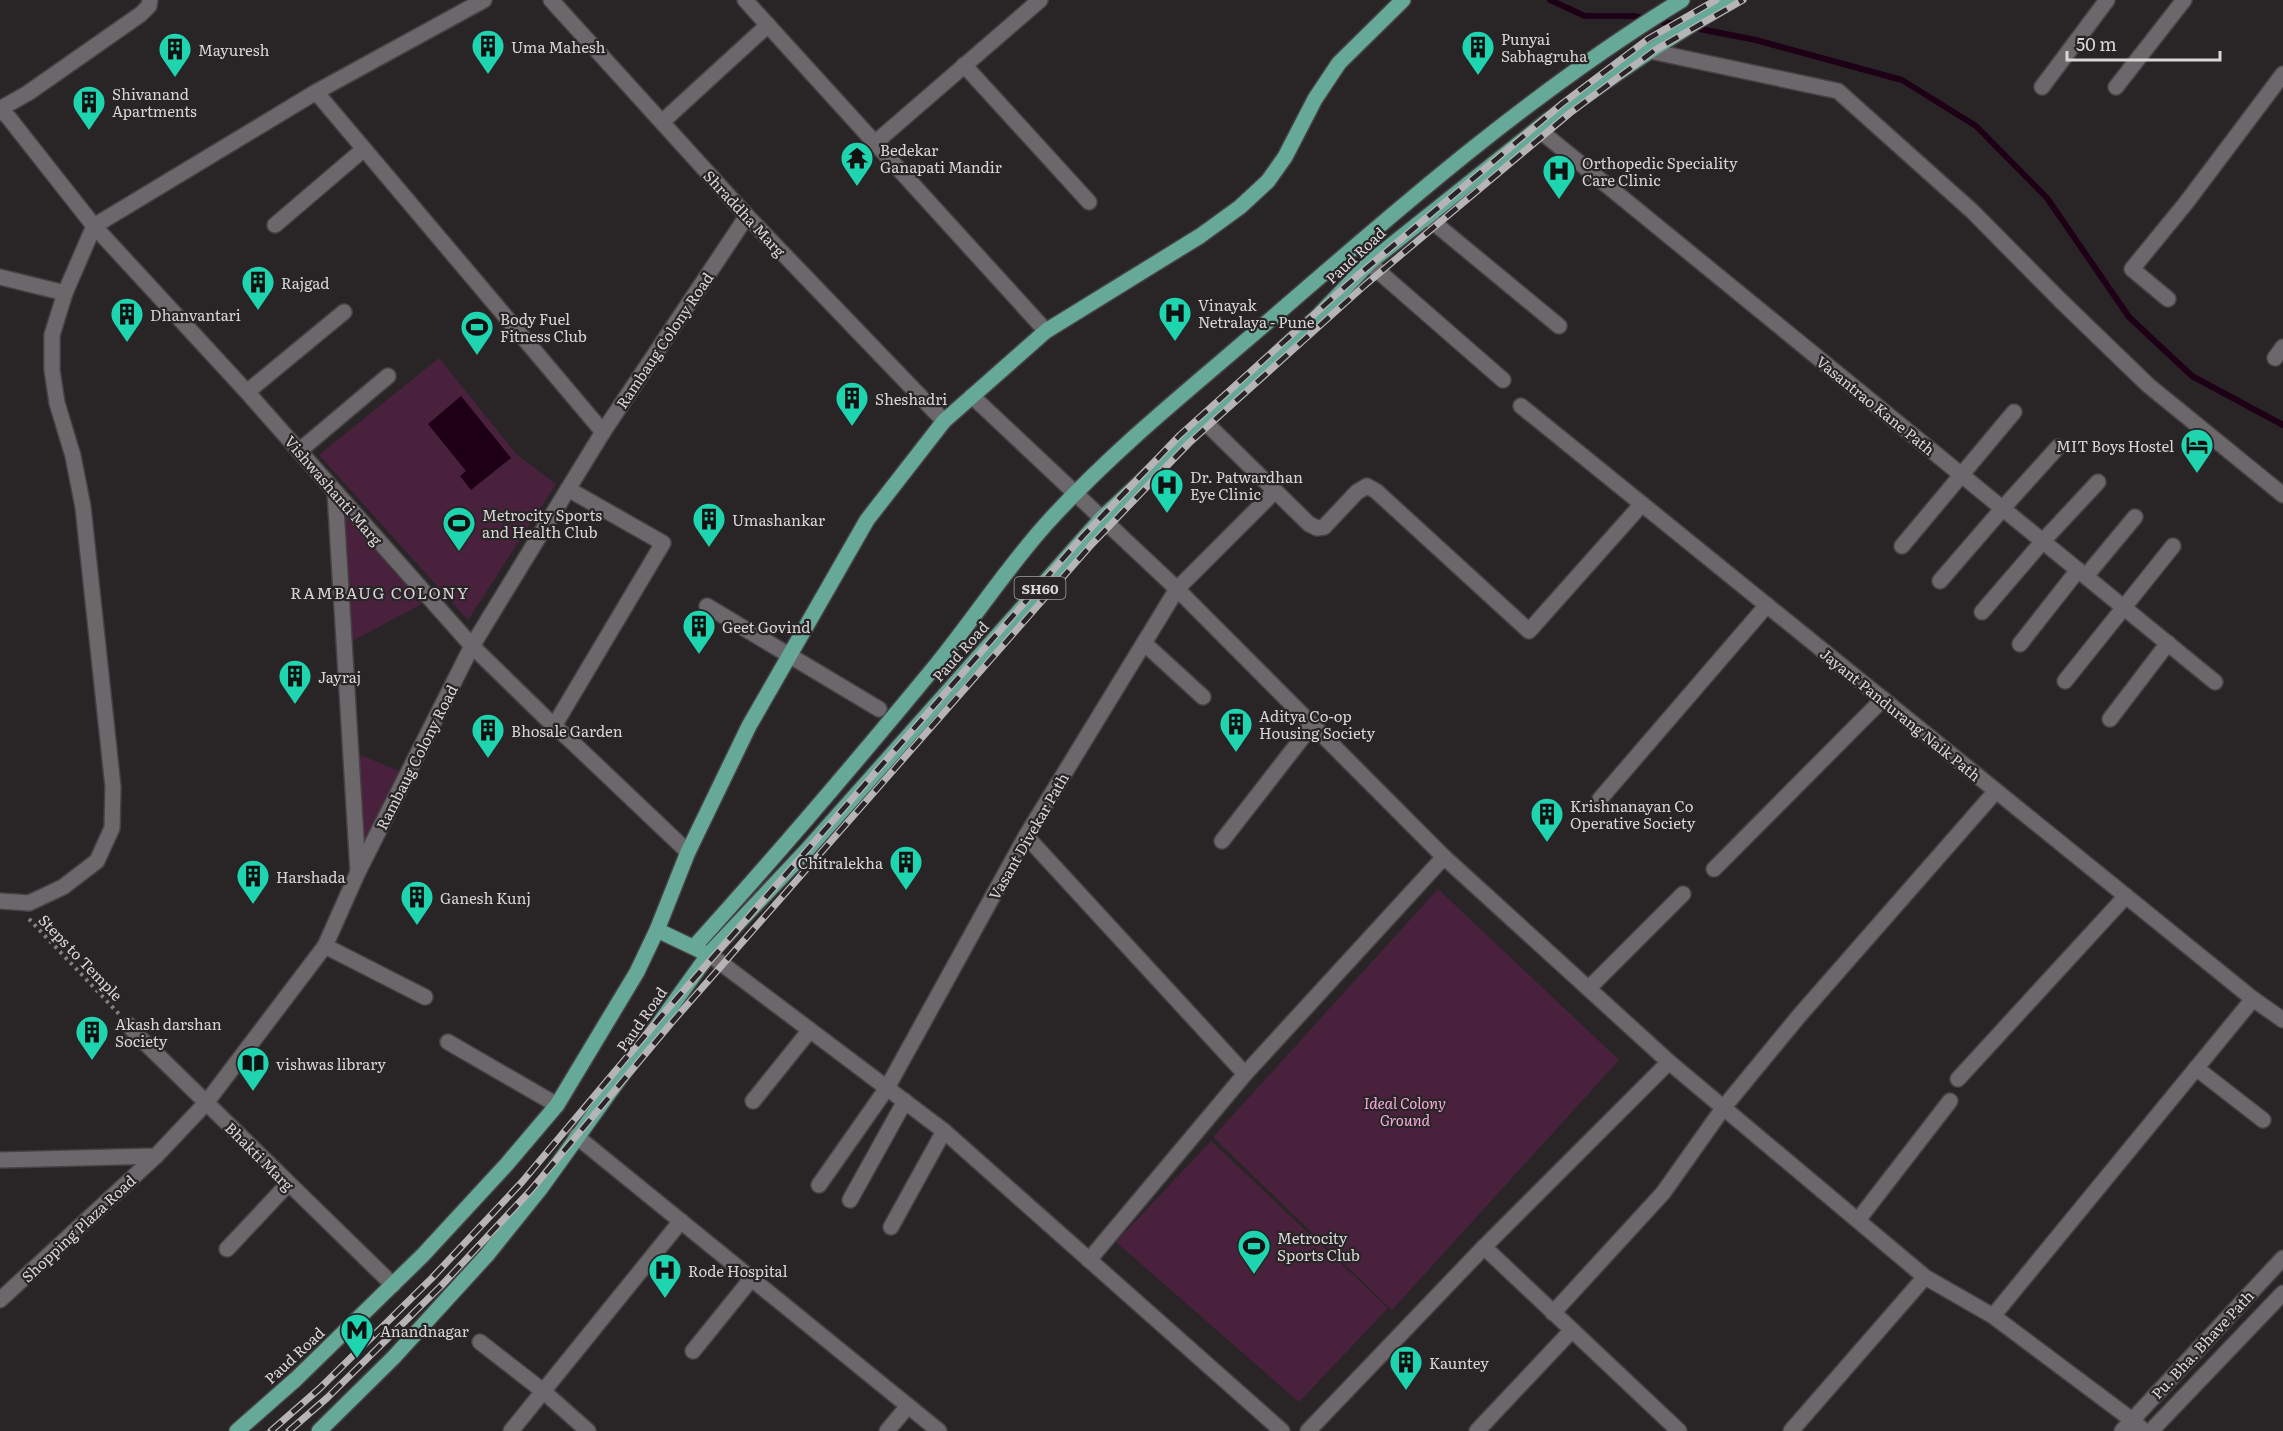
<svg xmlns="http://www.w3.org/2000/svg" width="2283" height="1431" viewBox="0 0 2283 1431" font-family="Literata,serif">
  <rect width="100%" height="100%" fill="#292527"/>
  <g fill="#4a213d">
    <polygon points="439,358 517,455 556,484 468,620 319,455"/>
    <polygon points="344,513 422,604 352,641"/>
    <polygon points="358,754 399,771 364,841 364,840"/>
    <polygon points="1438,889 1619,1060 1392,1310 1213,1137"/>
    <polygon points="1211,1141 1388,1308 1299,1402 1116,1242"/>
  </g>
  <polygon fill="#1d0015" points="461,396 511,458 471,490 460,476 466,471 428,424"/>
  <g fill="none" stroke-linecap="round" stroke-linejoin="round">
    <polyline stroke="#1d0015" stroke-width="6" points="1550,0 1585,16 1633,16 1756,40 1902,80 1976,126 2047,198 2129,317 2192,376 2283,425"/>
    <defs>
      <g id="minor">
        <polyline points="150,0 149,6 141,14 28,93 0,109 9,118 94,226 247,392 472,646 554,726 569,739 688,852"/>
        <polyline points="551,0 747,216 944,421"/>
        <polyline points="745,0 1046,331"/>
        <polyline points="1650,51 1838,91 1972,211 2060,300 2148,385 2283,495"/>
        <polyline points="964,65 1089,202"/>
        <polyline points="2042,87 2107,0"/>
        <polyline points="2116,87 2184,0"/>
        <polyline points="316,92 603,432"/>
        <polyline points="662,122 768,25"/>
        <polyline points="1538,129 2215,682"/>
        <polyline points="876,142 1040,0"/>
        <polyline points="1427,217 1559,326"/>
        <polyline points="275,225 364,149"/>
        <polyline points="1369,263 1503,380"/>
        <polyline points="0,277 65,293"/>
        <polyline points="2168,299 2132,269 2186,203 2283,74"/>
        <polyline points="2275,358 2283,347"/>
        <polyline points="247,392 344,312"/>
        <polyline points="972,396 1177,589 1444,857 1669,1062 1925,1277 1993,1316 2132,1420 2144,1431"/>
        <polyline points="1521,406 2253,999 2283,1020"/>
        <polyline points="1204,421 1309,524 1317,528 1324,527 1357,492 1367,486 1376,491 1529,631 1642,504"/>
        <polyline points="299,451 388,376"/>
        <polyline points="335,492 358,872"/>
        <polyline points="1902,546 2014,412"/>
        <polyline points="2086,576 2135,517"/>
        <polyline points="1940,581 2003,508 2058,447"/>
        <polyline points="707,606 879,709"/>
        <polyline points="1982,612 2043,541 2098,482"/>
        <polyline points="1144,643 1203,697"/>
        <polyline points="2020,644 2078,570"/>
        <polyline points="2065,681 2173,546"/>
        <polyline points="2110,719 2168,643"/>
        <polyline points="554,726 663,543 568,489"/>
        <polyline points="1600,799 1767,605"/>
        <polyline points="1026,836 1245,1074"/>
        <polyline points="1222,841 1313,724"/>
        <polyline points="1714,869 1883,699"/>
        <polyline points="0,901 29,903 63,887 97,861 112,828 113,787 83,507 73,456 57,403 52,370 52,335 65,293 94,226 316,92 484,0"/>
        <polyline points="325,946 425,997"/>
        <polyline points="709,954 944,1131 1282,1431"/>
        <polyline points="1589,988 1683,894"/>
        <polyline points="129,1025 135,1033 393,1285"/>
        <polyline points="448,1042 557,1105"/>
        <polyline points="2196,1068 2263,1120"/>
        <polyline points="1958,1079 2126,896"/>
        <polyline points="753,1101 810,1030"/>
        <polyline points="576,1136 939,1431"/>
        <polyline points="0,1160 156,1156 206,1103 325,946 358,872 472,646 603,432 747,216"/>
        <polyline points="819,1185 887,1088 1026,836 1177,589 1274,492"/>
        <polyline points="850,1200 905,1101"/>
        <polyline points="1858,1220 1950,1101"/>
        <polyline points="891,1227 944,1131"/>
        <polyline points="1484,1247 1679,1431"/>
        <polyline points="227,1249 288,1184"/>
        <polyline points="1089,1260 1245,1074 1444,857"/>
        <polyline points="0,1300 156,1156"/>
        <polyline points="1553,1313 1663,1193 1724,1107 1799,1016 1996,791"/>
        <polyline points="1993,1316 2253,999"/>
        <polyline points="480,1342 543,1391 588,1431"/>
        <polyline points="693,1351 752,1278"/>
        <polyline points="511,1431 681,1221"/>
        <polyline points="887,1431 908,1406"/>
        <polyline points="1308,1431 1484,1247 1669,1062"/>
        <polyline points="1477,1431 1572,1330"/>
        <polyline points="1791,1431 1925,1277"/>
        <polyline points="2122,1431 2283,1258"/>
        <polyline points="2151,1431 2283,1293"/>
      </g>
      <g id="major">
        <polyline points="657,930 701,951"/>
        <path d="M694,947C777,855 858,760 937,664C975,617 1008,566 1048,522C1118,445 1200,381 1278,313C1407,201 1536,89 1682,0"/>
        <polyline points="237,1431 296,1379 423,1255 507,1164 557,1105 637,972 657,930 688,852 749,726 867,520 944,421 1046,331 1200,236 1240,207 1268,181 1285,157 1315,99 1339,63 1403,0"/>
        <polyline points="319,1431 394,1357 487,1255 540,1189 709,954 806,851 1102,518 1319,315 1369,263 1547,121 1650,51 1731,0"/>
      </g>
    </defs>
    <use href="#minor" stroke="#454244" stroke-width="18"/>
    <use href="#major" stroke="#454244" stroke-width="18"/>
    <polyline stroke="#837f81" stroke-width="4" stroke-dasharray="3 4.5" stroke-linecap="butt" points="29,919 119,1014"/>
    <use href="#minor" stroke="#6c676a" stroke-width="15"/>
    <use href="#major" stroke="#67a998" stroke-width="15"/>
    <defs>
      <g id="rail">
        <polyline points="271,1431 319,1389 432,1278 522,1182 664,1013 1083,536 1180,435 1357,276 1563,103 1648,39 1716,0"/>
        <polyline points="289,1431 327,1398 441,1286 531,1190 673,1021 1092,544 1189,443 1365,285 1570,113 1655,50 1743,0"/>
      </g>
    </defs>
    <use href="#rail" stroke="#b7b4b6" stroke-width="7"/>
    <use href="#rail" stroke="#292527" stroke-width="4.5" stroke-dasharray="14" stroke-linecap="butt"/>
  </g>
  <defs>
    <symbol id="building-pin" viewBox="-11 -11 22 30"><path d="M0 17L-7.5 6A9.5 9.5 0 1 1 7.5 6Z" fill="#1fd5b0" stroke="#292527"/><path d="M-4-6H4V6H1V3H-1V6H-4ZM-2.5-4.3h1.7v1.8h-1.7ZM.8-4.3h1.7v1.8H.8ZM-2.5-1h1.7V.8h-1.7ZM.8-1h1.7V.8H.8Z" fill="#111"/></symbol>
    <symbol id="temple-pin" viewBox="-11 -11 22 30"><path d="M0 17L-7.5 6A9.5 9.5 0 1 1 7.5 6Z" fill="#1fd5b0" stroke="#292527"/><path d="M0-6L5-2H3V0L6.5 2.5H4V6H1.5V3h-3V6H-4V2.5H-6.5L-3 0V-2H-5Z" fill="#111"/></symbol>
    <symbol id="hospital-pin" viewBox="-11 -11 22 30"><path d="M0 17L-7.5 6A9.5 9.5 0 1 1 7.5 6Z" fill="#1fd5b0" stroke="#292527"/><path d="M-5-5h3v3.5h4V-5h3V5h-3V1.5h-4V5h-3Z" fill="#111"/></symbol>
    <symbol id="stadium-pin" viewBox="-11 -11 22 30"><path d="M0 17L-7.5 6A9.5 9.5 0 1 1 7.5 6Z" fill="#1fd5b0" stroke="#292527"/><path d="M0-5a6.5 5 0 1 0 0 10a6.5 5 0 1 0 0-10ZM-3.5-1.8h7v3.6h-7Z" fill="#111"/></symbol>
    <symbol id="hotel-pin" viewBox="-11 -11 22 30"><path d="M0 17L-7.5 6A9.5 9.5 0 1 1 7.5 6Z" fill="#1fd5b0" stroke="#292527"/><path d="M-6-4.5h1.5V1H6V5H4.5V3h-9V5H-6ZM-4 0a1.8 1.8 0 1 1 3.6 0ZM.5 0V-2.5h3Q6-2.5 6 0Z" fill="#111"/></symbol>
    <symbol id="library-pin" viewBox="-11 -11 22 30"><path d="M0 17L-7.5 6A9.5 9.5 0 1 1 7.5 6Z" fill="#1fd5b0" stroke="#292527"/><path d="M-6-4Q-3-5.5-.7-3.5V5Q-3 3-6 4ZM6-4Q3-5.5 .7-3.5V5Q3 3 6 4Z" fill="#111"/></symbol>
    <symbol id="metro-pin" viewBox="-11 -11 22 30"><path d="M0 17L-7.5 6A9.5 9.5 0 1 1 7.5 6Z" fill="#1fd5b0" stroke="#292527"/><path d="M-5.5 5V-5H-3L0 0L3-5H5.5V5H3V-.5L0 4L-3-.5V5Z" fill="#111"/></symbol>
  </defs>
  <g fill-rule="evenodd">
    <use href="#building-pin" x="469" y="27" width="38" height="52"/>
    <use href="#building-pin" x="1459" y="28" width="38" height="52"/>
    <use href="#building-pin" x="156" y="30" width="38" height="52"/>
    <use href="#building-pin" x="70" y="83" width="38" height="52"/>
    <use href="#temple-pin" x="838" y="139" width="38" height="52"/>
    <use href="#hospital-pin" x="1540" y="152" width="38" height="52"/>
    <use href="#building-pin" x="239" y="263" width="38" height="52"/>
    <use href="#hospital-pin" x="1156" y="294" width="38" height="52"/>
    <use href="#building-pin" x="108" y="295" width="38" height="52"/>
    <use href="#stadium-pin" x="458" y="308" width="38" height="52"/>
    <use href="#building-pin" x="833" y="379" width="38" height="52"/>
    <use href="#hotel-pin" x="2178" y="426" width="38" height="52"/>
    <use href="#hospital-pin" x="1148" y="466" width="38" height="52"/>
    <use href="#building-pin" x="690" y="500" width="38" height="52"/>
    <use href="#stadium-pin" x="440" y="504" width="38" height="52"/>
    <use href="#building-pin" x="680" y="607" width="38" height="52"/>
    <use href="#building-pin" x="276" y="657" width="38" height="52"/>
    <use href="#building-pin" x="1217" y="705" width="38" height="52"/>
    <use href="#building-pin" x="469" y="711" width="38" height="52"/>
    <use href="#building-pin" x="1528" y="795" width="38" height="52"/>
    <use href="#building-pin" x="887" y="843" width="38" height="52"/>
    <use href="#building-pin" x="234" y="857" width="38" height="52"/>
    <use href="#building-pin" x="398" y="878" width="38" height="52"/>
    <use href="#building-pin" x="73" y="1013" width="38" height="52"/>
    <use href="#library-pin" x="234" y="1044" width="38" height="52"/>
    <use href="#stadium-pin" x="1235" y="1227" width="38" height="52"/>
    <use href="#hospital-pin" x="646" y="1251" width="38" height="52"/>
    <use href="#metro-pin" x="338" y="1311" width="38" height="52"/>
    <use href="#building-pin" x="1387" y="1343" width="38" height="52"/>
  </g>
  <g text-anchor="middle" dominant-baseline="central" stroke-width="4.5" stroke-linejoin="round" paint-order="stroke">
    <rect fill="#292527" stroke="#a4a0a2" stroke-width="1.5" x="1014.5" y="577" width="51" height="22" rx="4.5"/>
    <g font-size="14" font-weight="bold" fill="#d8d5d7">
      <text x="1040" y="588">SH60</text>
    </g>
    <g font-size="15" fill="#d8d5d7" stroke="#292527" text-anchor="start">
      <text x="1501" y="38">Punyai<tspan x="1501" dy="17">Sabhagruha</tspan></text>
      <text x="511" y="46">Uma Mahesh</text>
      <text x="198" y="49">Mayuresh</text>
      <text x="112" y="93">Shivanand<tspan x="112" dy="17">Apartments</tspan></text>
      <text x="880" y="149">Bedekar<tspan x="880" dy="17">Ganapati Mandir</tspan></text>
      <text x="1582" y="162">Orthopedic Speciality<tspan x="1582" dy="17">Care Clinic</tspan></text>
      <text x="281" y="282">Rajgad</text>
      <text x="1198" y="304">Vinayak<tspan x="1198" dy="17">Netralaya - Pune</tspan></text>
      <text x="150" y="314">Dhanvantari</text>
      <text x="500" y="318">Body Fuel<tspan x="500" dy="17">Fitness Club</tspan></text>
      <text x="875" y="398">Sheshadri</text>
      <text x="2174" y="445" text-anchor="end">MIT Boys Hostel</text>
      <text x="1190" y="476">Dr. Patwardhan<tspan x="1190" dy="17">Eye Clinic</tspan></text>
      <text x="482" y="514">Metrocity Sports<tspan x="482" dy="17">and Health Club</tspan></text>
      <text x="732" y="519">Umashankar</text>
      <text x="722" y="626">Geet Govind</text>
      <text x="318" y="676">Jayraj</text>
      <text x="1259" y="715">Aditya Co-op<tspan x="1259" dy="17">Housing Society</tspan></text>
      <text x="511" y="730">Bhosale Garden</text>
      <text x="1570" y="805">Krishnanayan Co<tspan x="1570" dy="17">Operative Society</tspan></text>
      <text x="883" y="862" text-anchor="end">Chitralekha</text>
      <text x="276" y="876">Harshada</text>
      <text x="440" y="897">Ganesh Kunj</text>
      <text x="115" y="1023">Akash darshan<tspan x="115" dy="17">Society</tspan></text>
      <text x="276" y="1063">vishwas library</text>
      <text x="1277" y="1237">Metrocity<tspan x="1277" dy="17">Sports Club</tspan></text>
      <text x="688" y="1270">Rode Hospital</text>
      <text x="380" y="1330">Anandnagar</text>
      <text x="1429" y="1362">Kauntey</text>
    </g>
    <g font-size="15" fill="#d8d5d7" stroke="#292527">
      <text transform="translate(745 213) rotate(47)">Shraddha Marg</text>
      <text transform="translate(1355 255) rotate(-43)">Paud Road</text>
      <text transform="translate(664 340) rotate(-56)">Rambaug Colony Road</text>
      <text transform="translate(1876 405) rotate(39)">Vasantrao Kane Path</text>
      <text transform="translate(334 490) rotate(49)">Vishwashanti Marg</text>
      <text transform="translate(960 651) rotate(-48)">Paud Road</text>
      <text transform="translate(1901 714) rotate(39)">Jayant Pandurang Naik Path</text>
      <text transform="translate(416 757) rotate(-63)">Rambaug Colony Road</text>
      <text transform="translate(1028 836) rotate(-60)">Vasant Divekar Path</text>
      <text transform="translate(81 957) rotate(46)">Steps to Temple</text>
      <text transform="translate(641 1019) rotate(-55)">Paud Road</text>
      <text transform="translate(260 1156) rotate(45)">Bhakti Marg</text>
      <text transform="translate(78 1228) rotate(-43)">Shopping Plaza Road</text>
      <text transform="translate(2202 1344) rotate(-47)">Pu. Bha. Bhave Path</text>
      <text transform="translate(294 1355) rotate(-43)">Paud Road</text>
    </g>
    <g font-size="15" font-style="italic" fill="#f7a9db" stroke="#292527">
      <text x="1405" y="1102">Ideal Colony<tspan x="1405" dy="17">Ground</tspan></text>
    </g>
    <g font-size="16" letter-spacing="1.5" fill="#d8d5d7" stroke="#292527">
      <text x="380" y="592">RAMBAUG COLONY</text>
    </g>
  </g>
  <path d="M2067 51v9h153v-9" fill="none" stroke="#d8d5d7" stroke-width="3"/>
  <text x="2076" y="51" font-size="18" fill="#d8d5d7" stroke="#292527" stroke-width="4.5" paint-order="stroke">50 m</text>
</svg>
